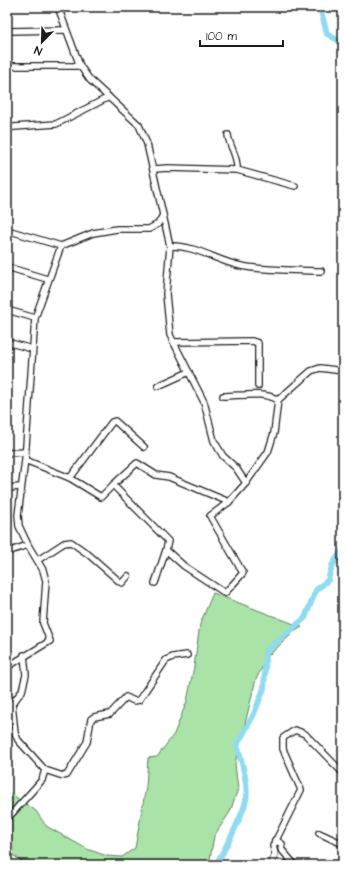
<svg xmlns="http://www.w3.org/2000/svg" width="350" height="872" viewBox="0 0 350 872" font-family="'Architects Daughter',sans-serif">
  <rect width="100%" height="100%" fill="#fff"/>
  <filter id="ink" filterUnits="userSpaceOnUse"><feTurbulence type="fractalNoise" baseFrequency=".025" numOctaves="2"/><feDisplacementMap in="SourceGraphic" scale="8" xChannelSelector="R" yChannelSelector="G"/><feConvolveMatrix kernelMatrix="1 2 1 2 8 2 1 2 1" color-interpolation-filters="sRGB"/></filter>
  <g filter="url(#ink)">
    <polygon fill="#aae3a7" stroke="#638062" points="213,593 302,627 294,632 268,656 256,679 235,764 238,789 230,812 214,836 209,865 27,865 7,851 7,791 36,811 46,826 87,849 107,856 122,857 135,848 146,787 148,758 157,757 174,734 187,701 194,667 200,624"/>
    <g fill="none" stroke-linecap="round" stroke-linejoin="round">
      <g stroke="#90dbf1" stroke-width="6">
        <polyline points="320,7 327,34 343,43"/>
        <path d="M216,865C225,848 242,819 246,800C249,785 241,760 237,745L254,714L264,688L266,651L305,618L316,590L328,580L332,566L343,549"/>
      </g>
      <defs>
        <g id="minor">
          <polyline points="7,31 66,30"/>
          <polyline points="7,66 80,66"/>
          <polyline points="7,129 14,127 56,124 109,97"/>
          <path d="M228,135C230,149 238,155 237,170"/>
          <polyline points="154,169 168,168 237,170 295,186"/>
          <polyline points="7,230 61,246"/>
          <path d="M170,246C195,245 217,261 241,266C267,271 295,270 321,271"/>
          <polyline points="7,267 47,279"/>
          <polyline points="7,310 35,318"/>
          <polyline points="7,342 32,349"/>
          <polyline points="173,342 252,341 258,343 258,386"/>
          <polyline points="158,386 189,372"/>
          <path d="M223,396C241,396 263,391 278,400"/>
          <polyline points="7,453 25,452"/>
          <polyline points="25,460 70,478 101,497 113,485 168,541 166,550 184,566 225,593 243,573 210,516 229,502 246,483 236,468 223,456 214,441 204,402 170,335 166,294 170,246 163,215"/>
          <polyline points="70,478 112,422 115,421 144,447"/>
          <polyline points="246,483 268,452 274,433 278,400 311,371 320,368 343,371"/>
          <polyline points="113,485 137,463 156,475 169,477 229,502"/>
          <polyline points="7,488 21,487"/>
          <polyline points="7,552 28,545"/>
          <polyline points="38,560 64,543 71,542 88,554 120,582 122,583 128,576"/>
          <polyline points="155,583 166,550"/>
          <polyline points="7,667 50,641 43,623 46,581 43,570 28,545 19,526 18,515 25,460 35,318 61,246 93,233 117,229 149,229 158,224 163,215 147,144 139,125 90,80 80,66 58,7"/>
          <polyline points="45,770 63,776 67,775 87,742 91,719 94,717 110,714 126,697 134,701 139,700 166,660 173,657 187,655"/>
          <polyline points="7,819 42,780 45,770 18,740 15,733 12,704 22,691 26,675 24,655"/>
          <polyline points="319,833 343,844"/>
          <polyline points="275,840 282,844 281,849 295,865"/>
          <polyline points="271,865 275,854 273,846 301,790 283,749 283,738 295,730 305,734 343,773"/>
        </g>
      </defs>
      <use href="#minor" stroke="#1c1c1c" stroke-width="8"/>
      <use href="#minor" stroke="#fff" stroke-width="5.5"/>
    </g>
  </g>
  <rect width="350" height="872" fill="none" stroke="#fff" stroke-width="24"/>
  <rect x="12" y="12" width="326" height="848" fill="none" stroke="#1c1c1c" stroke-width="1.5" filter="url(#ink)"/>
  <g transform="translate(42 42) rotate(203)" stroke="#ffffff" stroke-width="3" paint-order="stroke">
  <path d="M0-3L7 15L0 10L-7 15Z" fill="#1c1c1c"/>
  <text y="-6" font-size="11" font-weight="bold" text-anchor="middle" fill="#1c1c1c">N</text>
  </g>
  <path d="M200 40v6h83v-6" fill="none" stroke="#1c1c1c" stroke-width="2"/>
  <text x="206" y="40" font-size="12" fill="#1c1c1c" stroke="#ffffff" stroke-width="3" paint-order="stroke">100 m</text>
</svg>
